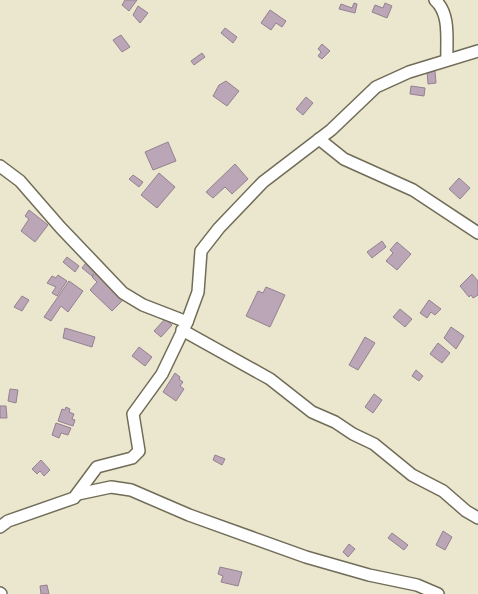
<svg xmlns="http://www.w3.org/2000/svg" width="478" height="594" viewBox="0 0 478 594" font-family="Arial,sans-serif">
  <rect width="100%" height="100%" fill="#ebe6ce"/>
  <g fill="#baa6b6" stroke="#948190">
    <polygon points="125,0 137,0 129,11 122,5"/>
    <polygon points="354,3 357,4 355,13 339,9 341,4 352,8"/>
    <polygon points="385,3 392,6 387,18 372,12 375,5 383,8"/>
    <polygon points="138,6 148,13 140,23 133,15"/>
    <polygon points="270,10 286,21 282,27 276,23 271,30 261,23"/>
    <polygon points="225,28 237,37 233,43 221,33"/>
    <polygon points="121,35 130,47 122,52 113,40"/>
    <polygon points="322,44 330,51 322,59 318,56 321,52 318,49"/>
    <polygon points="202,53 205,57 194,65 191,61"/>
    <polygon points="427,71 435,71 436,83 428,84"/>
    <polygon points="226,81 239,91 227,106 213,96 219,85"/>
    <polygon points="411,86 425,88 424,96 410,94"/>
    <polygon points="306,97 313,103 303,115 296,109"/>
    <polygon points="168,142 176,161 153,170 145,152"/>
    <polygon points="235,164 248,179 232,194 225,187 213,198 206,192"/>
    <polygon points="159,173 175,187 157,208 141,195"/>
    <polygon points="133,175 143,182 139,187 129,179"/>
    <polygon points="459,178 470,188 460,199 449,189"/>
    <polygon points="29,210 48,225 35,242 21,231 29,219 25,216"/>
    <polygon points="382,241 386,247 372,258 367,252"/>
    <polygon points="397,242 411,254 397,270 386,261 393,253 390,250"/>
    <polygon points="67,257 79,266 75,272 63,262"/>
    <polygon points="86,263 96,271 92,276 82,268"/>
    <polygon points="97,273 124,299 112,311 90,290 97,282 92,277"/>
    <polygon points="472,274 478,281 478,295 473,298 471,295 469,297 460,286"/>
    <polygon points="58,275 67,281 57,296 52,293 56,287 47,283 52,276 56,278"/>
    <polygon points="69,281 83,291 68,312 61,306 51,321 44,317"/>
    <polygon points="266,287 285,295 270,327 246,316 258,291 263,293"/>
    <polygon points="22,296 29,300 22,311 14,307"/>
    <polygon points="429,300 441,309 435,315 431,312 427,318 420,313"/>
    <polygon points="400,309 412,319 405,327 393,317"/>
    <polygon points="165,319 172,325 161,337 154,331"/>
    <polygon points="451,327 464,336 456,349 444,338"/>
    <polygon points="65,328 95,337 92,347 63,338"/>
    <polygon points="365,337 375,343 358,370 349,365"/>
    <polygon points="438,343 450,353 442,363 430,354"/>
    <polygon points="139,347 152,357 145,366 132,356"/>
    <polygon points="416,370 423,376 419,381 412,376"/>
    <polygon points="175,373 180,377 179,379 183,382 180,386 184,389 176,401 163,392"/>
    <polygon points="10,389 18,390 16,403 8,401"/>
    <polygon points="374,394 382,400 373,413 365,407"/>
    <polygon points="0,406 6,406 7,418 0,418"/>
    <polygon points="66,407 70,409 69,412 74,414 72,419 75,420 73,426 58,421 62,409 65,410"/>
    <polygon points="56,423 71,428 68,435 61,433 59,438 52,435"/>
    <polygon points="215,455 225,459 222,465 213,460"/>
    <polygon points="41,460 50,470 44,476 40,471 37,474 32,469"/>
    <polygon points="443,531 452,537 445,550 436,545"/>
    <polygon points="392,533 408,545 404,550 388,538"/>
    <polygon points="349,544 355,549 348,557 343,552"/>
    <polygon points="220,567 242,572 238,586 221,582 223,576 218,574"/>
    <polygon points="47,585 49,594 41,594 40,586"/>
  </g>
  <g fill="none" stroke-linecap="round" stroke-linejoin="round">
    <defs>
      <g id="street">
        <path d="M435,0C451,14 446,41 447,60"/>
        <polyline points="319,139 344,159 413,190 478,233"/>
        <polyline points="0,166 20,181 60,227 123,293 143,305 187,322"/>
        <polyline points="182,330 270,379 312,412 335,422 353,434 374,444 412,475 443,491 466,511 478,518"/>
        <polyline points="78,494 111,487 131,490 189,515 306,557 369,575 417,585 438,594"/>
        <polyline points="0,527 8,521 74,498 97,467 132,458 139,451 133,414 162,374 187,322 198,292 201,251 219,228 263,182 331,130 376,87 409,72 478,51"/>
        <polyline points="0,593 1,594"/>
      </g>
    </defs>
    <use href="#street" stroke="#706c57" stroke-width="14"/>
    <use href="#street" stroke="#fff" stroke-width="11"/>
  </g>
</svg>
